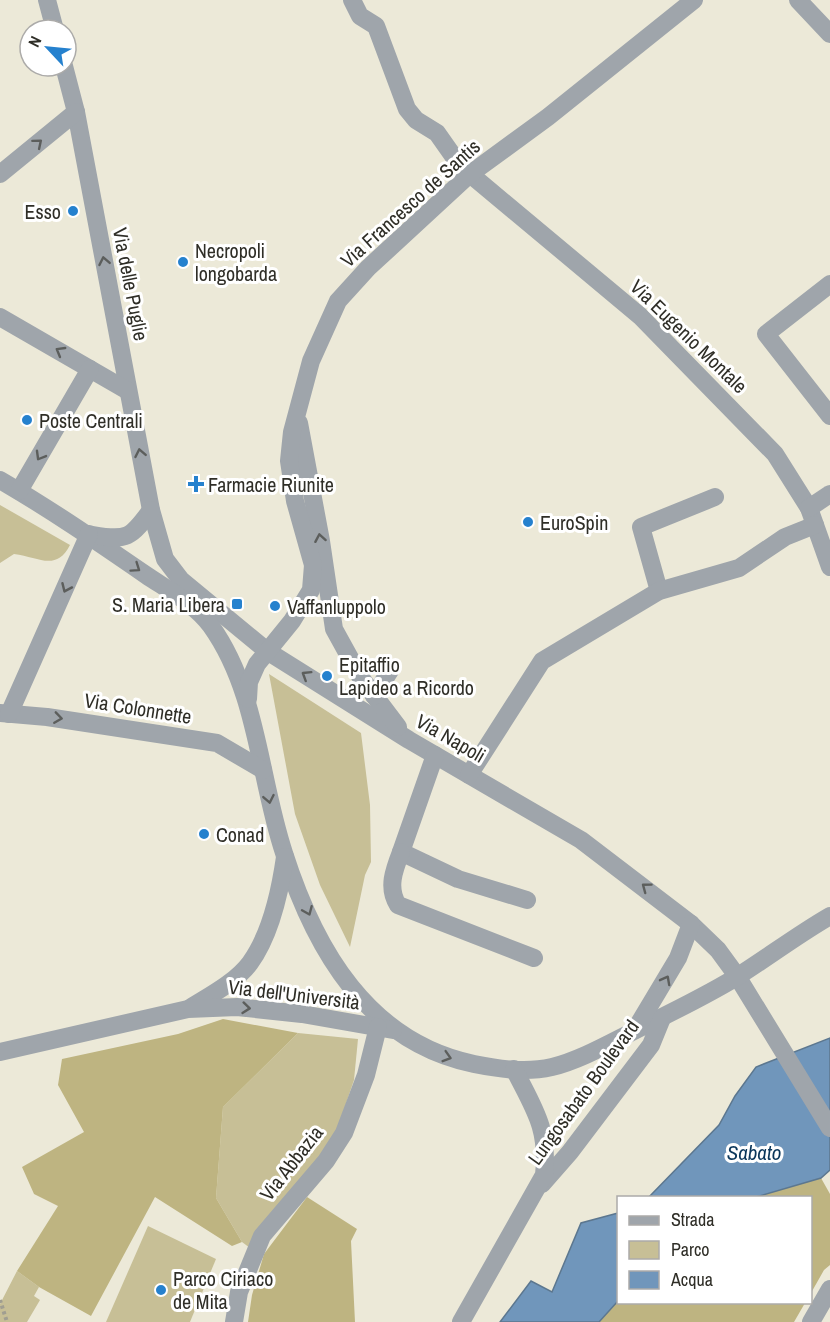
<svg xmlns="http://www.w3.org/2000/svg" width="830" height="1322" viewBox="0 0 830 1322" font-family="'Archivo Narrow',sans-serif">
  <rect width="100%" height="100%" fill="#ece9d8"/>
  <g fill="#c7bf96">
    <path d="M0,505L70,545C56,572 39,557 14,554L0,563Z"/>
    <polygon points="269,674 361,733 370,805 371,862 365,875 350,947 320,885 295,814"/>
    <polygon points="298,1033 358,1039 354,1080 335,1136 250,1248 242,1242 216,1198 223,1107"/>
    <polygon points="148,1226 216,1259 190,1322 106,1322"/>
    <polygon points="17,1271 39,1287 34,1296 40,1300 27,1322 0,1322 0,1304"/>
  </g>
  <g fill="#beb481">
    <polygon points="223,1019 298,1033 223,1107 216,1198 242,1242 232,1246 155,1197 91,1316 39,1287 17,1271 58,1206 34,1194 22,1167 84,1132 58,1085 62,1059 178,1034"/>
    <polygon points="821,1178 830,1194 830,1265 824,1270 811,1293 810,1198 756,1197"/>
    <polygon points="307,1197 357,1229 351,1241 355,1322 248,1322 252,1295 264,1254"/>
    <polygon points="618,1301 618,1302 805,1303 794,1322 599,1322"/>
  </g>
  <g fill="#7096bb" stroke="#5c778f" stroke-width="1.5">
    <polygon points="830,1038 830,1170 821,1178 756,1197 648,1198 719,1125 735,1096 756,1067"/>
    <polygon points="618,1213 618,1301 599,1322 500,1322 531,1281 552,1292 581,1223"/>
  </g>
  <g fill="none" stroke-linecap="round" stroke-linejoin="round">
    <polyline stroke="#a09e91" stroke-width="4" stroke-dasharray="3 3" stroke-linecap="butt" points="0,1300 7,1322"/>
    <g stroke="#9fa5ab" stroke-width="18">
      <polyline points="47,0 55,30"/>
      <polyline points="352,0 360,16 376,26 407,109 416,120 437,133 456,160 470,174 640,316 775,454 809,508 830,567"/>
      <polyline points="798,0 830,34"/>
      <polyline points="64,66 76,112 151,510 165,559 181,580 267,651 409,740 581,840 691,924 718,950 737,976 830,1128"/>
      <polyline points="0,174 76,112"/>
      <polyline points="830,284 766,334 830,416"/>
      <polyline points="0,317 128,391"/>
      <polyline points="299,423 321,541 334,629 361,678 398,727"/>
      <path d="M0,480C50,509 98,542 146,575C168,590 195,604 211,626C258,692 259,778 284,853C315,950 368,1042 474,1064C499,1069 526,1073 552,1067C580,1060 608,1044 634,1031C668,1014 702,998 735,978C767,958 797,935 830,916"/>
      <polyline points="19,491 90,369"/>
      <polyline points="809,508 830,494"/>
      <path d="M93,535C127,541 131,538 151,510"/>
      <polyline points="659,591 641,527 715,497"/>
      <polyline points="374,696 391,669"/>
      <polyline points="248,699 249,682 257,664 292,621 311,590 313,565 295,501 289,461 292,432 311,361 338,301 368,268 470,174 548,117 694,0"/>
      <polyline points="0,713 47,717 217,743 263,770"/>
      <polyline points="9,714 89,534"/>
      <polyline points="435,755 401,852 458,879 527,900"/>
      <polyline points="469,775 542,661 659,591 739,568 785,537 815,525"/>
      <path d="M401,852C394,870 387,888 398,905L534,958"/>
      <path d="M190,1008C209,996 236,982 250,963C271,934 280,892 285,857"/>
      <polyline points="635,1030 678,958 691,924"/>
      <polyline points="0,1052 188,1009 237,1007 302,1014 393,1030"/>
      <polyline points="542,1184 570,1152 651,1045 662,1018"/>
      <polyline points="234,1322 239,1292 262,1236 326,1161 344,1133 366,1075 378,1027"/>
      <path d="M461,1322L544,1175C549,1128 534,1109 514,1069"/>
      <polyline points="811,1322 830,1289"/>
    </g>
  </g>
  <defs><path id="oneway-chevron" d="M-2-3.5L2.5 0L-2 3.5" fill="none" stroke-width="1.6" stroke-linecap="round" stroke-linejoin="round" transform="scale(1.5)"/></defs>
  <g stroke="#5c5e5c">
    <use href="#oneway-chevron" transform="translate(38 143) rotate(-40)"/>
    <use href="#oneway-chevron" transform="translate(104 261) rotate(-101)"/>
    <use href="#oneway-chevron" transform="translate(60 351) rotate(-150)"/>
    <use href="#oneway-chevron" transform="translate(140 453) rotate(-101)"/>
    <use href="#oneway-chevron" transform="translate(40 456) rotate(120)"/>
    <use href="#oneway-chevron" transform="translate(320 538) rotate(-100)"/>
    <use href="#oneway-chevron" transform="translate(136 568) rotate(35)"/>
    <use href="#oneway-chevron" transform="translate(66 588) rotate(114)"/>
    <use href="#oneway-chevron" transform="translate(306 675) rotate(-148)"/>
    <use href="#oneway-chevron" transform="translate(58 718) rotate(8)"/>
    <use href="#oneway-chevron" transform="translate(269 799) rotate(79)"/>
    <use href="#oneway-chevron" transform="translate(646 887) rotate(-143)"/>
    <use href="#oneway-chevron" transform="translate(308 911) rotate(67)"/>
    <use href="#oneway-chevron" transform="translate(666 980) rotate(-62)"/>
    <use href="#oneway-chevron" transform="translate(246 1008) rotate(6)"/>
    <use href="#oneway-chevron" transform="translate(447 1057) rotate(17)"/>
  </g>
  <g fill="#2581ce" stroke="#fff" stroke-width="2">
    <circle cx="73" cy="211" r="6"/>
    <circle cx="183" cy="262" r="6"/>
    <circle cx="27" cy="420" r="6"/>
    <path d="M193 475h6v6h6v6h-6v6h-6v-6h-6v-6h6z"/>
    <circle cx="528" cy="522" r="6"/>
    <rect x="231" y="598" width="12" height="12" rx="3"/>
    <circle cx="275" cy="606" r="6"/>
    <circle cx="327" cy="676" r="6"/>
    <circle cx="204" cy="834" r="6"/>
    <circle cx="161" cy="1290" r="6"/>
  </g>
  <g text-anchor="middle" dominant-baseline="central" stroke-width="6" stroke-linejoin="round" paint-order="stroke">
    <g font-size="20" fill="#2f2e27" stroke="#fff">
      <text transform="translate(410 203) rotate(-42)">Via Francesco de Santis</text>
      <text transform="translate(131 284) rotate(79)">Via delle Puglie</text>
      <text transform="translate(689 336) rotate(44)">Via Eugenio Montale</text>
      <text transform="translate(138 708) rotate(9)">Via Colonnette</text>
      <text transform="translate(451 738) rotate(30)">Via Napoli</text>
      <text transform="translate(294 994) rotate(7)">Via dell'Università</text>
      <text transform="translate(583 1092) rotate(-54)">Lungosabato Boulevard</text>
      <text transform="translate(291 1163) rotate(-52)">Via Abbazia</text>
    </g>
    <g font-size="20" fill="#2f2e27" stroke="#fff" text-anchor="start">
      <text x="61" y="211" text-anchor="end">Esso</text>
      <text x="195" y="250">Necropoli<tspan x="195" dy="23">longobarda</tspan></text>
      <text x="39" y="420">Poste Centrali</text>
      <text x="208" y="484">Farmacie Riunite</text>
      <text x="540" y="522">EuroSpin</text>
      <text x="225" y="604" text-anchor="end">S. Maria Libera</text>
      <text x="287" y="606">Vaffanluppolo</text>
      <text x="339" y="664">Epitaffio<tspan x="339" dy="23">Lapideo a Ricordo</tspan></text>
      <text x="216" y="834">Conad</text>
      <text x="173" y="1278">Parco Ciriaco<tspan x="173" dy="23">de Mita</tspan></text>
    </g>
    <g font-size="21" font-style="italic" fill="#0a365a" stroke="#fff">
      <text x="754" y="1152">Sabato</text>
    </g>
  </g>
  <rect x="617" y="1196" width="195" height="108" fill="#ffffff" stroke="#acaba9" stroke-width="1.5"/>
  <rect x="629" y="1216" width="30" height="9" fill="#9fa5ab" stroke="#acaba9" stroke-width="1.5"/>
  <text x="671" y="1226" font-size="18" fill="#2f2e27">Strada</text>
  <rect x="629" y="1241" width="30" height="18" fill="#c7bf96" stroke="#acaba9" stroke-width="1.5"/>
  <text x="671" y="1256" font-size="18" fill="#2f2e27">Parco</text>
  <rect x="629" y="1271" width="30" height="18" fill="#7096bb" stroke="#acaba9" stroke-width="1.5"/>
  <text x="671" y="1286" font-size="18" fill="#2f2e27">Acqua</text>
  <g transform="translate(48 48) rotate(296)"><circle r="28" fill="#ffffff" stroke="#acaba9" stroke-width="1.5"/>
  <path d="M0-4.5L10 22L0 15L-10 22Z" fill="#2581ce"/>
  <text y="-9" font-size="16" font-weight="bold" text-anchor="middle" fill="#2f2e27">N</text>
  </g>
</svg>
